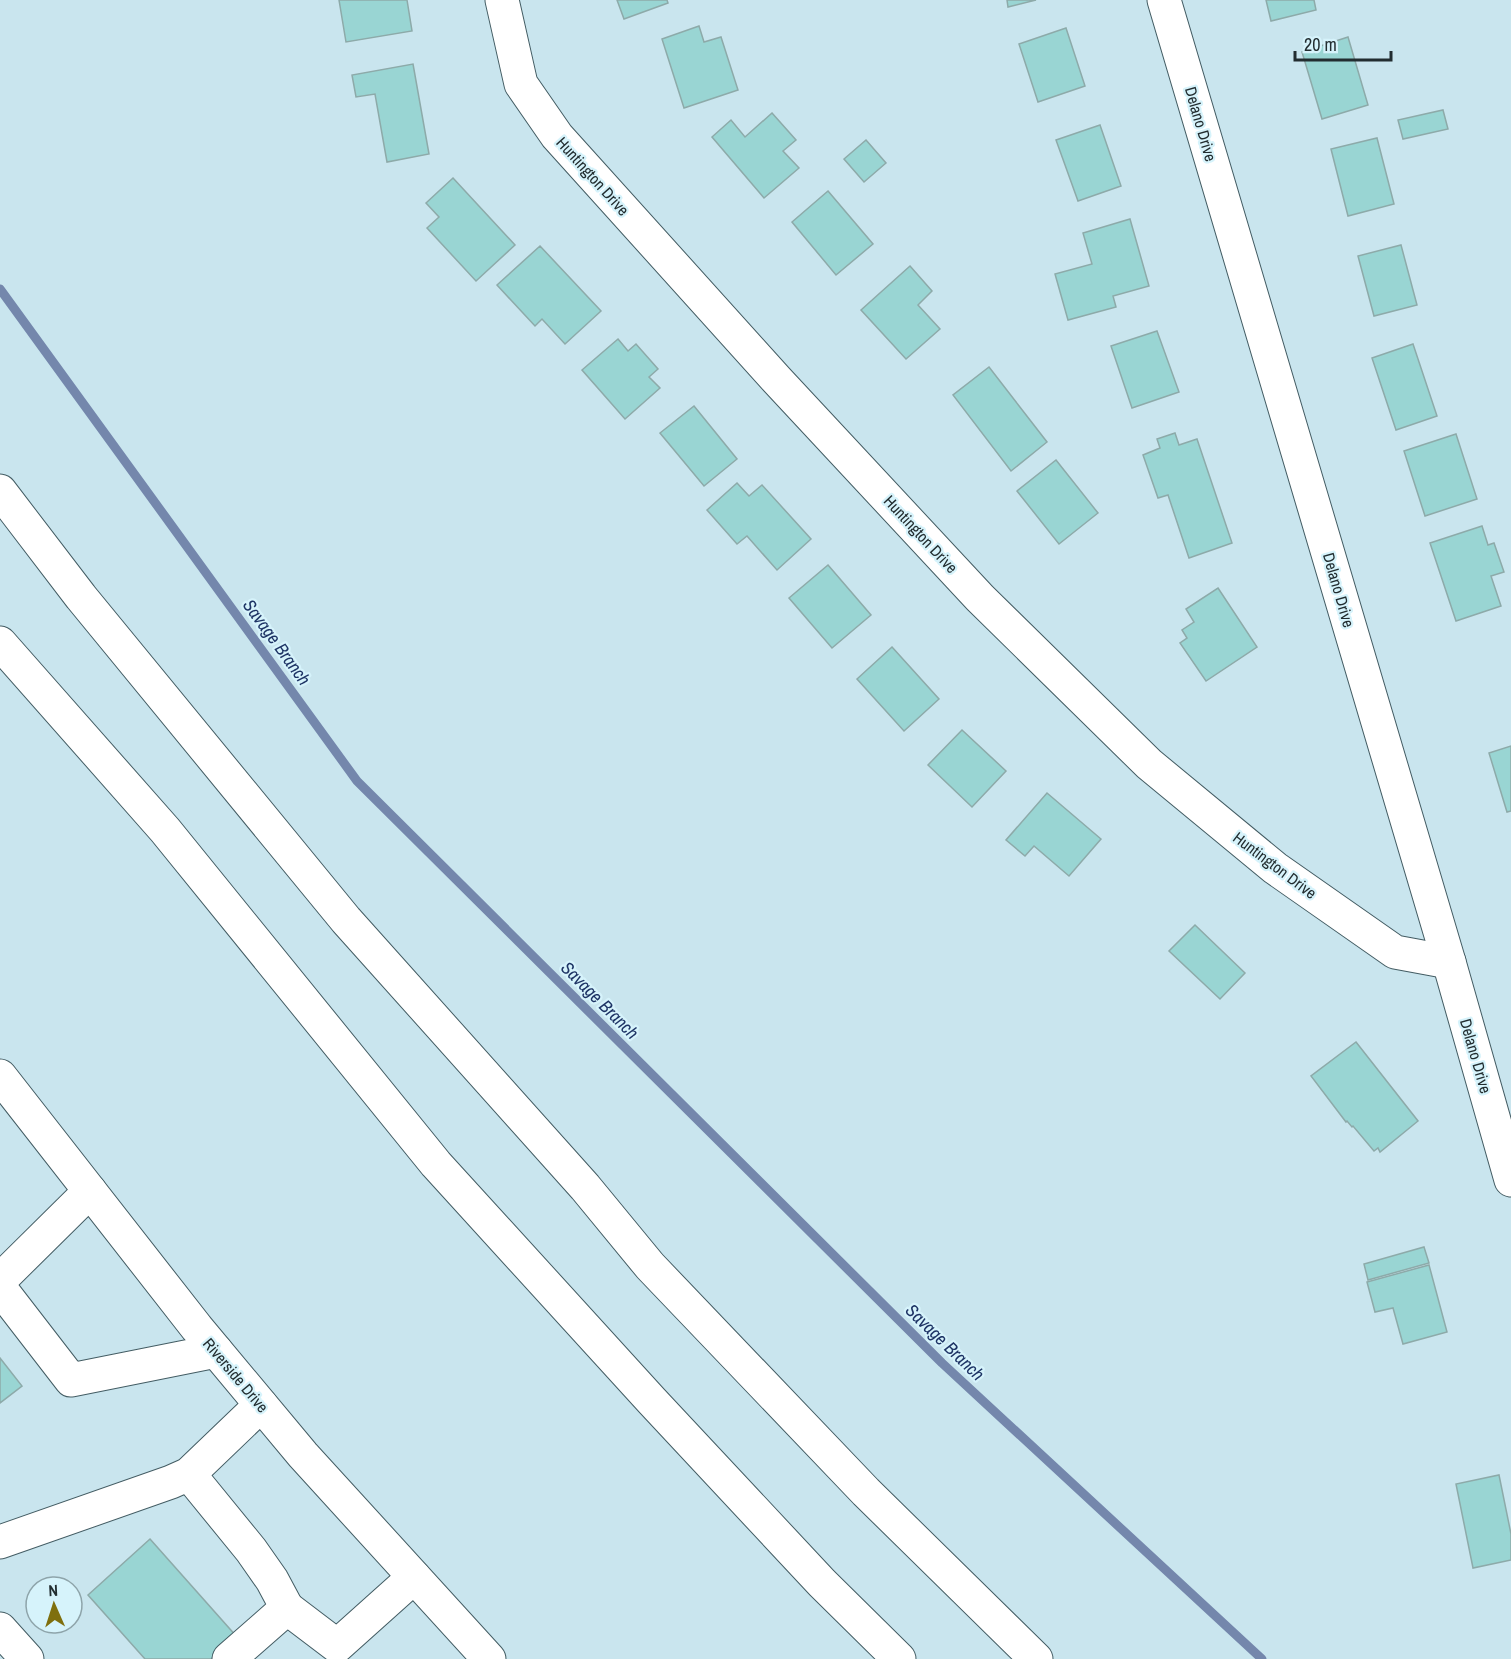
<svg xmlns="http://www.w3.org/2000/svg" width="1511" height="1659" viewBox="0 0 1511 1659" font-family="'Archivo Narrow',sans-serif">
  <rect width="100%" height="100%" fill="#c9e5ee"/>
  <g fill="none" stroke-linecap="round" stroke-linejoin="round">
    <polyline stroke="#7487ac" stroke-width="9" points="0,289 357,781 942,1363 1262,1659"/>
  </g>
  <g fill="#99d5d3" stroke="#8daaa9" stroke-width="1.5">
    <polygon points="339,0 407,0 412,31 346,42"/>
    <polygon points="617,0 667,0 668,3 624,19"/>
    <polygon points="1007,0 1036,0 1008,7"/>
    <polygon points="1266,0 1314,0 1316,10 1271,21"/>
    <polygon points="699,26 704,42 721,37 738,90 684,108 662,39"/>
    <polygon points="1066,28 1085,86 1038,102 1019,44"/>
    <polygon points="1348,37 1368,105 1322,119 1302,52"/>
    <polygon points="413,64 429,154 387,162 375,94 356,97 352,75"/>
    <polygon points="1443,110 1448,129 1403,139 1398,120"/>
    <polygon points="772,113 796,140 783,151 799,168 764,198 712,137 731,120 745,137"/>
    <polygon points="1100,125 1121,186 1078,201 1056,140"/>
    <polygon points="1377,138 1394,204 1348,216 1331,149"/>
    <polygon points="866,140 886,163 864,182 844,159"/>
    <polygon points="453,178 515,245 476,281 427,228 439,217 426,203"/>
    <polygon points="828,191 873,244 836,275 792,222"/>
    <polygon points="1130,219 1149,286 1113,296 1116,307 1068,320 1055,274 1092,264 1083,233"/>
    <polygon points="1401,245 1417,305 1374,316 1358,256"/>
    <polygon points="540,246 601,311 565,344 542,319 535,326 497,285"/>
    <polygon points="910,266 932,291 918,305 940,329 906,359 861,310"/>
    <polygon points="1157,331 1179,392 1132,408 1111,346"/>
    <polygon points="618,339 628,351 636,344 658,369 649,377 660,388 625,419 582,370"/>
    <polygon points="1413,344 1437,416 1396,430 1372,358"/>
    <polygon points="989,367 1047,442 1011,471 953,395"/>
    <polygon points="694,406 737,459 704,486 660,433"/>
    <polygon points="1175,433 1179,445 1197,439 1232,543 1189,558 1168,495 1158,498 1143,455 1160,448 1157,439"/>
    <polygon points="1456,434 1477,499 1425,516 1404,451"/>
    <polygon points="1056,460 1098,513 1059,544 1017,491"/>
    <polygon points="737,483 749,496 762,485 811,539 777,570 747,536 737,544 707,510"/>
    <polygon points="1482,526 1488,545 1494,543 1504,572 1491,576 1501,606 1456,621 1430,543"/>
    <polygon points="828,565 871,615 832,648 789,598"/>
    <polygon points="1218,588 1257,647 1206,681 1180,643 1187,638 1182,630 1194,622 1186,609"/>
    <polygon points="892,647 939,699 904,731 857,679"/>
    <polygon points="962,730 1006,771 972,807 928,765"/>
    <polygon points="1511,746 1511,811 1507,812 1489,753"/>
    <polygon points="1047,793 1101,839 1069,876 1034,846 1025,856 1006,840"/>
    <polygon points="1195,925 1245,973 1220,999 1169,951"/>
    <polygon points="1356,1042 1418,1121 1380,1152 1378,1148 1374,1151 1353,1126 1352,1127 1347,1121 1346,1122 1311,1076"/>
    <polygon points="1424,1247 1429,1263 1368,1280 1364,1264"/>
    <polygon points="1429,1265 1447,1332 1403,1344 1393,1308 1375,1312 1367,1282"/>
    <polygon points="0,1358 22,1386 0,1403"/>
    <polygon points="1499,1475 1511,1534 1511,1560 1473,1568 1456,1484"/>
    <polygon points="150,1539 237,1637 211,1659 145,1659 88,1595"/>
  </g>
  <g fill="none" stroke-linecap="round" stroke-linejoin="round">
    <defs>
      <g id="minor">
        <polyline points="502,0 521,84 557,136 777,380 980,598 1149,764 1275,868 1395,952 1449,962"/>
        <polyline points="1164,0 1449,962 1511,1180"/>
        <polyline points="0,1280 90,1191"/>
        <polyline points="0,1288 71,1380 216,1351"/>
        <polyline points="189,1474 251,1550 272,1580 287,1608"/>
        <polyline points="0,1542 171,1482 189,1474 261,1405"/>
        <polyline points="0,1629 27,1659"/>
        <polyline points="229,1659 287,1608 337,1646 414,1577"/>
      </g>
      <polyline id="major" points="0,1076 197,1328 303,1455 489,1659"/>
      <g id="highway">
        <polyline points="0,491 81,597 346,920 585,1187 650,1266 866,1492 1036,1659"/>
        <polyline points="0,643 165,830 436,1164 652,1401 822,1583 899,1659"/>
      </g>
    </defs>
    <use href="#minor" stroke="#435c63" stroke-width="35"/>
    <use href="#major" stroke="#435c63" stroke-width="35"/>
    <use href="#highway" stroke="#435c63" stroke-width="35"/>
    <use href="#minor" stroke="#fff" stroke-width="33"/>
    <use href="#major" stroke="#fff" stroke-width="33"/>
    <use href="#highway" stroke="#fff" stroke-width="33"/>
  </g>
  <g text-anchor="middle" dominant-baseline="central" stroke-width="4.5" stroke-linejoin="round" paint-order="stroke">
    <g font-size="16" fill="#222d30" stroke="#d6f3fb">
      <text transform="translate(1201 124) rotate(74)">Delano Drive</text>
      <text transform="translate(593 176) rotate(48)">Huntington Drive</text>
      <text transform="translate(921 534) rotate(47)">Huntington Drive</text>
      <text transform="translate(1339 590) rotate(74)">Delano Drive</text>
      <text transform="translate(1275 865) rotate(37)">Huntington Drive</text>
      <text transform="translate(1476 1056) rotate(74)">Delano Drive</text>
      <text transform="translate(236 1375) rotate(50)">Riverside Drive</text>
    </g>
    <g font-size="18" font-style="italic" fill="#1e3465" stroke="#d6f3fb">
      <text transform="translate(277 642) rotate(54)">Savage Branch</text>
      <text transform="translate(600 1000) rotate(45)">Savage Branch</text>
      <text transform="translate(945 1342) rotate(44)">Savage Branch</text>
    </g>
  </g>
  <g transform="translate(54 1605) rotate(357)"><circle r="28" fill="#d6f3fb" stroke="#8ea4aa" stroke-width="1.5"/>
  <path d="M0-4.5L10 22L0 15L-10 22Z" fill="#7f6f0e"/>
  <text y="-9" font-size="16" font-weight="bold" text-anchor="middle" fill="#222d30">N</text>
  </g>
  <path d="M1295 51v9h96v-9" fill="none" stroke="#222d30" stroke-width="3"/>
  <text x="1304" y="51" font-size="18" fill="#222d30" stroke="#d6f3fb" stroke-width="4.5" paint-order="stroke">20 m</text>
</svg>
